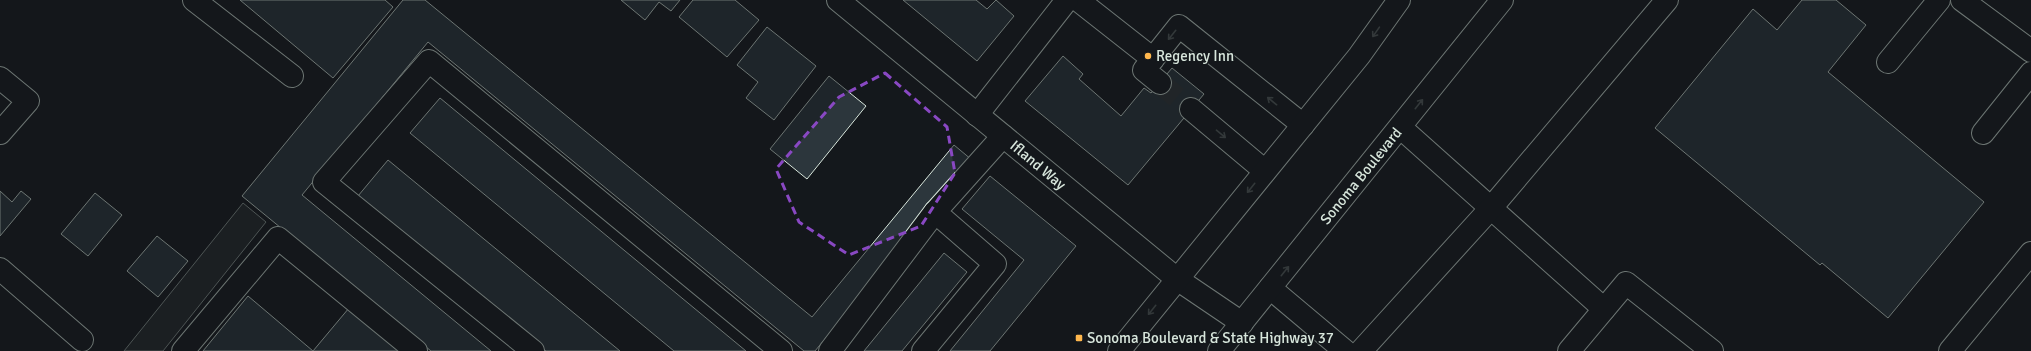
<svg xmlns="http://www.w3.org/2000/svg" width="2031" height="351" viewBox="0 0 2031 351" font-family="Signika,sans-serif">
  <rect width="100%" height="100%" fill="#14181c"/>
  <polygon fill="#24282b" stroke="#939e99" points="243,203 266,222 163,351 124,351"/>
  <g fill="#2c363c" stroke="#d8e6dc">
    <polygon points="240,0 385,0 393,7 333,78"/>
    <polygon points="403,0 425,0 812,317 954,145 972,160 815,351 804,351 428,42 302,195 491,351 431,351 242,196"/>
    <polygon points="621,0 680,0 671,11 659,2 645,20"/>
    <polygon points="693,0 735,0 759,20 727,57 679,17"/>
    <polygon points="903,0 976,0 987,9 996,0 1014,16 977,61"/>
    <polygon points="1802,0 1836,0 1866,25 1828,72 1984,202 1888,318 1822,263 1820,265 1655,128 1753,9 1777,30"/>
    <polygon points="767,27 816,66 774,120 746,98 758,82 737,65"/>
    <polygon points="1063,56 1083,74 1079,79 1121,116 1144,88 1151,93 1172,68 1204,94 1128,185 1025,101"/>
    <polygon points="829,76 866,106 807,179 770,149"/>
    <polygon points="440,98 746,351 674,351 410,133"/>
    <polygon points="388,160 620,351 546,351 358,196"/>
    <polygon points="990,176 1076,246 990,351 950,351 1024,260 962,209"/>
    <polygon points="0,191 12,202 21,191 31,199 0,236"/>
    <polygon points="95,193 122,215 88,256 61,234"/>
    <polygon points="157,236 188,261 158,297 127,271"/>
    <polygon points="944,253 967,272 902,351 864,351"/>
    <polygon points="248,296 313,351 349,308 400,351 203,351"/>
  </g>
  <g fill="none" stroke-linecap="round" stroke-linejoin="round">
    <polyline stroke="#313739" stroke-width="22" stroke-dasharray="22 11" stroke-linecap="butt" points="1160,83 1191,109"/>
    <defs>
      <g id="minor">
        <polyline points="194,0 292,76"/>
        <polyline points="838,0 1177,279 1242,323"/>
        <polyline points="1078,0 1153,59"/>
        <polyline points="1962,0 2031,51"/>
        <polyline points="1888,62 1939,0"/>
        <polyline points="0,78 28,101 0,133"/>
        <polyline points="1160,83 1144,70 1179,26 1303,125"/>
        <polyline points="1191,109 1265,171"/>
        <polyline points="977,115 1067,0"/>
        <polyline points="1400,127 1604,309"/>
        <polyline points="1983,133 2031,73"/>
        <polyline points="0,269 82,340"/>
        <polyline points="1270,288 1345,351"/>
        <polyline points="183,351 278,238 416,351"/>
        <polyline points="533,351 324,182 429,61 781,351"/>
        <polyline points="830,351 935,212"/>
        <polyline points="923,351 995,264 935,212 1003,136"/>
        <polyline points="1361,351 1491,208 1667,0"/>
        <polyline points="1569,351 1626,283 1712,351"/>
        <polyline points="1950,351 2031,253"/>
      </g>
      <g id="major">
        <polyline points="1119,351 1359,56 1399,0"/>
        <polyline points="1219,351 1502,0"/>
      </g>
    </defs>
    <use href="#minor" stroke="#d8e6dc" stroke-width="24"/>
    <use href="#major" stroke="#d8e6dc" stroke-width="24"/>
    <use href="#minor" stroke="#14181c" stroke-width="22"/>
    <use href="#major" stroke="#14181c" stroke-width="22"/>
  </g>
  <defs><path id="oneway-shaft" d="M-6 0H5M1.5-3L5.5 0L1.5 3" fill="none" stroke-width="1.6" stroke-linecap="round" stroke-linejoin="round"/></defs>
  <g stroke="#59605f">
    <use href="#oneway-shaft" transform="translate(1376 32) rotate(125)"/>
    <use href="#oneway-shaft" transform="translate(1172 35) rotate(129)"/>
    <use href="#oneway-shaft" transform="translate(1272 101) rotate(-141)"/>
    <use href="#oneway-shaft" transform="translate(1419 104) rotate(-51)"/>
    <use href="#oneway-shaft" transform="translate(1221 134) rotate(40)"/>
    <use href="#oneway-shaft" transform="translate(1251 188) rotate(129)"/>
    <use href="#oneway-shaft" transform="translate(1285 271) rotate(-51)"/>
    <use href="#oneway-shaft" transform="translate(1152 310) rotate(129)"/>
  </g>
  <path d="M0 0H2031V351H0ZM885,73L947,127L955,173L921,226L849,255L799,222L776,169L839,97Z" fill="#14181c" fill-opacity=".55" fill-rule="evenodd"/>
  <path fill="none" stroke="#8948c3" stroke-width="3" stroke-dasharray="8 5" stroke-linejoin="round" d="M885,73L947,127L955,173L921,226L849,255L799,222L776,169L839,97Z"/>
  <g fill="#ffb74d" stroke="#14181c" stroke-width="1.5">
    <circle cx="1148" cy="56" r="4"/>
    <rect x="1075" y="334" width="8" height="8" rx="2"/>
  </g>
  <g text-anchor="middle" dominant-baseline="central" stroke-width="3" stroke-linejoin="round" paint-order="stroke">
    <g font-size="15" fill="#d8e6dc" stroke="#14181c" text-anchor="start">
      <text x="1156" y="56">Regency Inn</text>
      <text x="1087" y="338">Sonoma Boulevard &amp; State Highway 37</text>
    </g>
    <g font-size="15" fill="#d8e6dc" stroke="#14181c">
      <text transform="translate(1038 165) rotate(40)">Ifland Way</text>
      <text transform="translate(1361 176) rotate(-51)">Sonoma Boulevard</text>
    </g>
  </g>
</svg>
